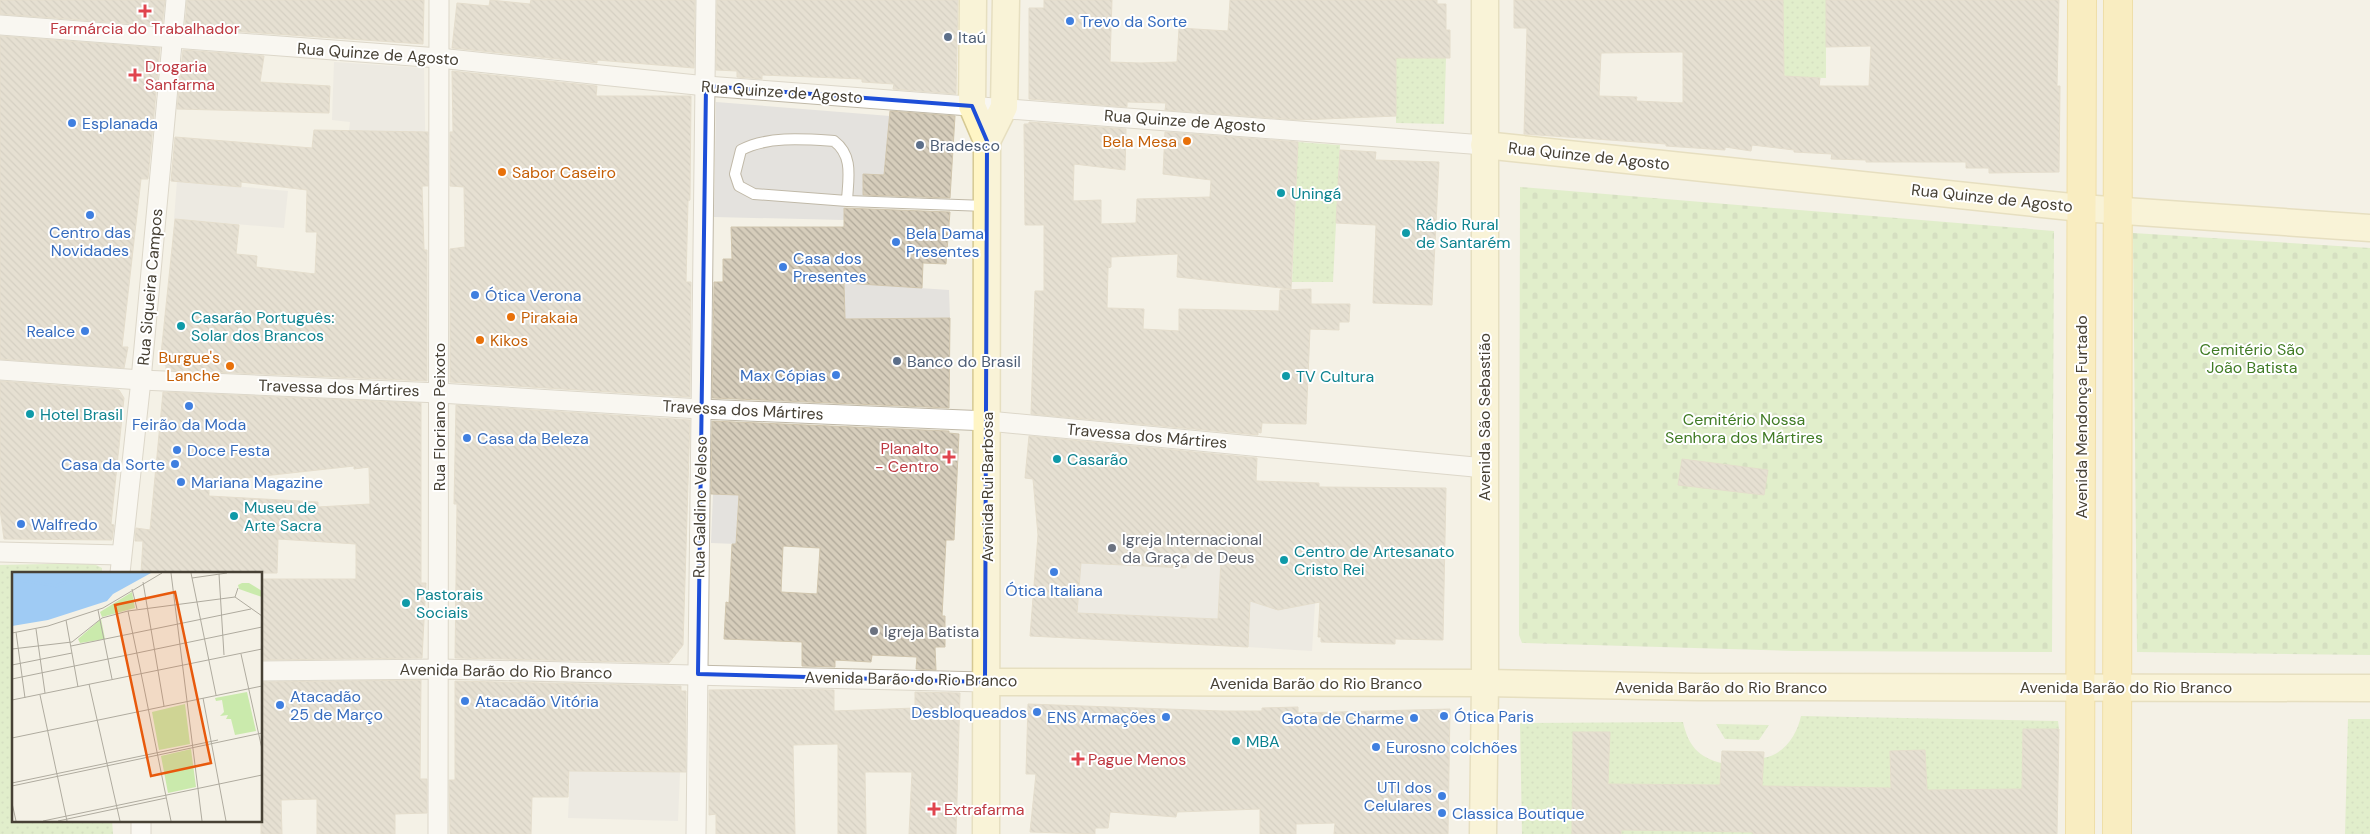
<svg xmlns="http://www.w3.org/2000/svg" width="2370" height="834" viewBox="0 0 2370 834" font-family="'DM Sans',sans-serif">
  <defs>
    <pattern id="green-dots" width="8" height="8" patternUnits="userSpaceOnUse" patternTransform="scale(1.25)"><rect width="8" height="8" fill="#caeaac"/><path d="M2 2h.1M6 6h.1" fill="none" stroke="#afca95" stroke-width="1.8" stroke-linecap="round"/></pattern>
    <pattern id="cemetery-stones" width="16" height="16" patternUnits="userSpaceOnUse" patternTransform="scale(1.25)"><rect width="16" height="16" fill="#caeaac"/><path d="M2 7V4a2 2 0 0 1 4 0v3zM10 15v-3a2 2 0 0 1 4 0v3z" fill="#afca95"/></pattern>
    <pattern id="building-back-hatch" width="6" height="6" patternUnits="userSpaceOnUse" patternTransform="scale(1.25)"><rect width="6" height="6" fill="#d6cdbb"/><path d="M-1 5l2 2M0 0l6 6M5-1l2 2" fill="none" stroke="#afa899"/></pattern>
  </defs>
  <rect width="100%" height="100%" fill="#f4f1e6"/>
  <g fill="url(#green-dots)">
    <polygon points="1783,0 1826,0 1826,78 1784,77"/>
    <polygon points="1396,58 1446,58 1444,124 1396,123"/>
    <polygon points="1298,142 1340,145 1333,282 1292,282"/>
    <polygon points="92,563 102,568 102,573 14,573 14,820 112,820 113,834 0,834 0,565"/>
    <path d="M1801,716L2058,721L2059,729H2023L2022,789L1927,790L1925,750L1890,752L1910,789L1747,786L1763,758C1784,755 1797,735 1801,716Z"/>
    <polygon points="2348,719 2370,719 2370,834 2345,834"/>
    <path d="M1683,722C1688,745 1698,757 1721,763L1736,785L1608,784L1610,732H1574L1572,834H1522L1520,723Z"/>
    <polygon points="1716,724 1769,725 1759,740 1725,739"/>
    <polygon points="1621,830 1753,832 1753,834 1621,834"/>
  </g>
  <g fill="url(#cemetery-stones)">
    <polygon points="1520,187 2054,231 2052,652 1793,651 1522,643 1519,635"/>
    <polygon points="2133,233 2370,248 2370,655 2137,652"/>
  </g>
  <g fill="#e4e2de">
    <polygon points="334,62 424,68 426,178 343,178 350,122 332,120"/>
    <polygon points="716,102 890,116 884,175 863,174 863,198 949,203 950,210 844,206 844,220 714,217"/>
    <polygon points="177,181 288,191 284,228 174,219"/>
    <polygon points="844,283 949,290 950,318 845,319"/>
    <polygon points="713,494 739,495 736,544 711,543"/>
    <polygon points="1189,517 1221,559 1218,619 1182,617 1180,644 1171,643 1173,617 1077,613 1080,583 1074,562"/>
    <polygon points="1250,601 1315,603 1312,651 1248,647"/>
    <polygon points="570,771 680,772 678,821 568,818"/>
  </g>
  <g fill="url(#building-back-hatch)" stroke="#d1c6ae" fill-rule="evenodd">
    <polygon points="0,0 165,0 162,26 0,14"/>
    <polygon points="187,0 424,0 423,44 185,28"/>
    <polygon points="490,0 530,4 531,0 695,0 694,68 597,60 597,63 452,48 457,3 489,6"/>
    <polygon points="717,0 958,0 956,94 893,89 894,84 862,82 862,79 762,75 762,79 737,77 737,71 716,70"/>
    <polygon points="1044,0 1112,0 1110,62 1140,63 1177,62 1179,28 1228,31 1230,0 1437,0 1437,4 1446,4 1446,30 1450,30 1450,58 1396,58 1396,116 1299,120 1165,110 1166,103 1127,102 1127,107 1029,99 1029,8 1044,8"/>
    <path d="M1514,0H1783L1784,76L1820,78L1819,86H1869L1871,46L1826,47V0H2059L2057,86H2060L2059,172L1989,173V168H1966V162H1866V160L1831,159L1832,154L1794,152V150L1752,145L1751,151L1725,147V150L1666,146V144L1524,134L1527,28H1514ZM1683,52V103L1636,101L1637,97L1599,96L1601,53Z"/>
    <polygon points="0,36 160,48 148,179 141,179 122,347 128,347 124,368 0,359"/>
    <polygon points="183,50 264,56 260,82 330,86 329,113 177,109"/>
    <polygon points="452,71 597,86 596,96 691,96 690,200 688,201 686,282 691,282 690,397 450,382 450,249 465,247 464,187 450,186 450,132 453,132"/>
    <polygon points="890,111 955,116 950,198 863,195 863,174 884,175"/>
    <polygon points="1029,122 1126,129 1125,170 1074,164 1073,201 1101,200 1101,224 1136,223 1137,199 1210,197 1211,180 1163,174 1165,132 1298,142 1291,289 1177,277 1178,254 1111,257 1111,267 1108,268 1107,308 1144,309 1143,329 1179,331 1179,309 1279,311 1280,290 1311,289 1311,304 1350,304 1349,322 1339,322 1339,330 1310,329 1306,424 1262,423 1261,433 1258,432 1258,435 1031,414 1035,291 1044,291 1044,225 1025,225 1024,124 1029,124"/>
    <polygon points="314,130 428,132 428,186 422,186 424,250 427,250 427,381 166,370 166,365 160,364 175,219 239,225 236,254 257,256 256,267 315,274 317,232 306,232 307,190 241,182 241,187 171,181 175,137 312,148"/>
    <polygon points="1340,150 1376,152 1375,160 1439,162 1432,305 1373,303 1376,225 1336,223"/>
    <polygon points="844,208 950,212 946,264 923,263 922,288 844,283 845,319 950,318 949,408 712,398 714,282 723,282 723,259 732,259 731,227 844,227"/>
    <polygon points="0,381 119,390 124,398 111,524 114,525 112,540 4,539 0,509"/>
    <path d="M163,392L421,403V583H426L422,658L261,660V579H356V544L278,539L277,573H141L143,541H135L136,528L150,530ZM354,466V469L369,467L370,504L318,507V502L209,496V482Z"/>
    <polygon points="456,405 690,420 683,645 669,663 455,658 457,504 454,504"/>
    <path d="M712,421L949,431V433L959,434L954,540H946L942,616H945V647H935L936,670L916,669L917,657L872,655L871,662L835,660V667L802,666V642L724,639L726,602L729,603L732,544H736L739,495L711,494ZM783,546L820,548L817,594L781,592Z"/>
    <path d="M1029,436L1257,458L1256,481L1319,483V487L1446,488L1443,640L1395,639V644L1321,642V637H1318L1320,602L1278,610L1250,601L1248,647L1030,636L1038,535L1033,479L1025,478ZM1187,558L1221,559L1218,619L1077,613L1081,563L1186,568Z"/>
    <polygon points="1682,459 1768,470 1764,495 1678,485"/>
    <polygon points="421,680 420,779 427,779 427,813 395,814 395,834 317,834 317,799 281,800 282,834 261,834 261,682"/>
    <polygon points="455,681 681,686 681,691 686,691 686,772 569,771 568,797 532,797 531,834 450,834 449,780 455,780"/>
    <polygon points="794,689 834,690 834,711 915,708 915,692 960,693 956,834 909,834 912,772 865,772 866,834 838,834 838,744 793,745 795,834 716,834 716,814 709,815 709,690"/>
    <polygon points="1028,704 1222,711 1262,711 1262,708 1298,707 1298,713 1450,709 1448,834 1334,834 1335,823 1296,824 1296,834 1260,834 1260,809 1177,812 1176,817 1110,812 1108,828 1095,828 1095,834 1030,832 1036,774 1026,774"/>
    <polygon points="2023,729 2059,729 2057,834 1753,834 1753,832 1621,830 1621,834 1572,834 1573,732 1610,732 1608,784 1720,785 1722,751 1764,752 1762,786 1891,788 1890,751 1925,750 1927,790 2022,789"/>
  </g>
  <g fill="none" stroke-linecap="round" stroke-linejoin="round">
    <defs>
      <path id="lane" d="M847,201C848,179 854,156 834,141C804,139 767,136 741,150L735,174L739,186L754,194L847,201L986,206"/>
      <g id="street">
        <polyline points="0,25 439,58 706,86 1484,145"/>
        <polyline points="0,370 141,380 439,393 701,409 988,421 1485,468"/>
        <polyline points="0,552 120,555"/>
        <polyline points="120,573 141,380 176,0"/>
        <polyline points="261,671 440,669 985,682"/>
        <polyline points="141,820 141,834"/>
        <polyline points="438,834 439,0"/>
        <polyline points="696,834 706,0"/>
      </g>
      <g id="secondary">
        <polyline points="973,0 972,106 987,141 986,834"/>
        <polyline points="987,141 1004,107 1006,0"/>
        <polyline points="1484,145 2081,208 2370,228"/>
        <polyline points="985,682 1485,683 1699,687 2370,688"/>
        <polyline points="1483,834 1485,683 1485,0"/>
      </g>
      <g id="primary">
        <polyline points="2080,834 2082,0"/>
        <polyline points="2117,834 2118,0"/>
      </g>
    </defs>
    <use href="#lane" stroke="#c0b9a8" stroke-width="12"/>
    <use href="#street" stroke="#c0b9a8" stroke-width="21"/>
    <use href="#secondary" stroke="#d6c993" stroke-width="29"/>
    <use href="#primary" stroke="#e9c95e" stroke-width="30"/>
    <use href="#lane" stroke="#fff" stroke-width="10"/>
    <use href="#street" stroke="#fff" stroke-width="19"/>
    <use href="#secondary" stroke="#fff5c5" stroke-width="26"/>
    <use href="#primary" stroke="#ffe894" stroke-width="28"/>
  </g>
  <path d="M0 0H2370V834H0ZM706,86L972,106L987,141L985,682L698,674Z" fill="#f4f1e6" fill-opacity=".55" fill-rule="evenodd"/>
  <path fill="none" stroke="#1d4ed8" stroke-width="4" stroke-linejoin="round" d="M706,86L972,106L987,141L985,682L698,674Z"/>
  <g fill="#e0444e" stroke="#fff" stroke-width="2">
    <path d="M142.5 3.5h5v5h5v5h-5v5h-5v-5h-5v-5h5z"/>
    <path d="M132.5 67.5h5v5h5v5h-5v5h-5v-5h-5v-5h5z"/>
    <path d="M946.5 449.5h5v5h5v5h-5v5h-5v-5h-5v-5h5z"/>
    <path d="M1075.5 751.5h5v5h5v5h-5v5h-5v-5h-5v-5h5z"/>
    <path d="M931.5 801.5h5v5h5v5h-5v5h-5v-5h-5v-5h5z"/>
  </g>
  <g fill="#3f7fe0" stroke="#fff" stroke-width="2">
    <circle cx="1070" cy="21" r="5"/>
    <circle cx="72" cy="123" r="5"/>
    <circle cx="90" cy="215" r="5"/>
    <circle cx="896" cy="242" r="5"/>
    <circle cx="783" cy="267" r="5"/>
    <circle cx="475" cy="295" r="5"/>
    <circle cx="85" cy="331" r="5"/>
    <circle cx="836" cy="375" r="5"/>
    <circle cx="189" cy="406" r="5"/>
    <circle cx="467" cy="438" r="5"/>
    <circle cx="177" cy="450" r="5"/>
    <circle cx="175" cy="464" r="5"/>
    <circle cx="181" cy="482" r="5"/>
    <circle cx="21" cy="524" r="5"/>
    <circle cx="1054" cy="572" r="5"/>
    <circle cx="465" cy="701" r="5"/>
    <circle cx="280" cy="705" r="5"/>
    <circle cx="1037" cy="712" r="5"/>
    <circle cx="1444" cy="716" r="5"/>
    <circle cx="1166" cy="717" r="5"/>
    <circle cx="1414" cy="718" r="5"/>
    <circle cx="1376" cy="747" r="5"/>
    <circle cx="1442" cy="796" r="5"/>
    <circle cx="1442" cy="813" r="5"/>
  </g>
  <g fill="#5c6f8a" stroke="#fff" stroke-width="2">
    <circle cx="948" cy="37" r="5"/>
    <circle cx="920" cy="145" r="5"/>
    <circle cx="897" cy="361" r="5"/>
  </g>
  <g fill="#e8710a" stroke="#fff" stroke-width="2">
    <circle cx="1187" cy="141" r="5"/>
    <circle cx="502" cy="172" r="5"/>
    <circle cx="511" cy="317" r="5"/>
    <circle cx="480" cy="340" r="5"/>
    <circle cx="230" cy="366" r="5"/>
  </g>
  <g fill="#0f9aa8" stroke="#fff" stroke-width="2">
    <circle cx="1281" cy="193" r="5"/>
    <circle cx="1406" cy="233" r="5"/>
    <circle cx="181" cy="326" r="5"/>
    <circle cx="1286" cy="376" r="5"/>
    <circle cx="30" cy="414" r="5"/>
    <circle cx="1057" cy="459" r="5"/>
    <circle cx="234" cy="516" r="5"/>
    <circle cx="1284" cy="560" r="5"/>
    <circle cx="406" cy="603" r="5"/>
    <circle cx="1236" cy="741" r="5"/>
  </g>
  <g fill="#6b7280" stroke="#fff" stroke-width="2">
    <circle cx="1112" cy="548" r="5"/>
    <circle cx="874" cy="631" r="5"/>
  </g>
  <g text-anchor="middle" dominant-baseline="central" stroke-width="4" stroke-linejoin="round" paint-order="stroke">
    <g font-size="16" fill="#366cbe" stroke="#fff" text-anchor="start">
      <text x="1080" y="21">Trevo da Sorte</text>
      <text x="82" y="123">Esplanada</text>
      <text x="90" y="232" text-anchor="middle">Centro das<tspan x="90" dy="18">Novidades</tspan></text>
      <text x="906" y="233">Bela Dama<tspan x="906" dy="18">Presentes</tspan></text>
      <text x="793" y="258">Casa dos<tspan x="793" dy="18">Presentes</tspan></text>
      <text x="485" y="295">Ótica Verona</text>
      <text x="75" y="331" text-anchor="end">Realce</text>
      <text x="826" y="375" text-anchor="end">Max Cópias</text>
      <text x="189" y="424" text-anchor="middle">Feirão da Moda</text>
      <text x="477" y="438">Casa da Beleza</text>
      <text x="187" y="450">Doce Festa</text>
      <text x="165" y="464" text-anchor="end">Casa da Sorte</text>
      <text x="191" y="482">Mariana Magazine</text>
      <text x="31" y="524">Walfredo</text>
      <text x="1054" y="590" text-anchor="middle">Ótica Italiana</text>
      <text x="290" y="696">Atacadão<tspan x="290" dy="18">25 de Março</tspan></text>
      <text x="475" y="701">Atacadão Vitória</text>
      <text x="1027" y="712" text-anchor="end">Desbloqueados</text>
      <text x="1454" y="716">Ótica Paris</text>
      <text x="1156" y="717" text-anchor="end">ENS Armações</text>
      <text x="1404" y="718" text-anchor="end">Gota de Charme</text>
      <text x="1386" y="747">Eurosno colchões</text>
      <text x="1432" y="787" text-anchor="end">UTI dos<tspan x="1432" dy="18">Celulares</tspan></text>
      <text x="1452" y="813">Classica Boutique</text>
    </g>
    <g font-size="16" fill="#be3a42" stroke="#fff" text-anchor="start">
      <text x="145" y="28" text-anchor="middle">Farmárcia do Trabalhador</text>
      <text x="145" y="66">Drogaria<tspan x="145" dy="18">Sanfarma</tspan></text>
      <text x="939" y="448" text-anchor="end">Planalto<tspan x="939" dy="18">- Centro</tspan></text>
      <text x="1088" y="759">Pague Menos</text>
      <text x="944" y="809">Extrafarma</text>
    </g>
    <g font-size="16" fill="#4e5e75" stroke="#fff" text-anchor="start">
      <text x="958" y="37">Itaú</text>
      <text x="930" y="145">Bradesco</text>
      <text x="907" y="361">Banco do Brasil</text>
    </g>
    <g font-size="16" fill="#474135" stroke="#fff">
      <text transform="translate(378 54) rotate(4)">Rua Quinze de Agosto</text>
      <text transform="translate(782 92) rotate(4)">Rua Quinze de Agosto</text>
      <text transform="translate(1185 121) rotate(4)">Rua Quinze de Agosto</text>
      <text transform="translate(1589 156) rotate(6)">Rua Quinze de Agosto</text>
      <text transform="translate(1992 198) rotate(6)">Rua Quinze de Agosto</text>
      <text transform="translate(150 287) rotate(-85)">Rua Siqueira Campos</text>
      <text transform="translate(339 388) rotate(2)">Travessa dos Mártires</text>
      <text transform="translate(743 410) rotate(3)">Travessa dos Mártires</text>
      <text transform="translate(439 417) rotate(-90)">Rua Floriano Peixoto</text>
      <text transform="translate(1484 417) rotate(-90)">Avenida São Sebastião</text>
      <text transform="translate(2081 417) rotate(-90)">Avenida Mendonça Furtado</text>
      <text transform="translate(1147 436) rotate(5)">Travessa dos Mártires</text>
      <text transform="translate(987 487) rotate(-90)">Avenida Rui Barbosa</text>
      <text transform="translate(700 507) rotate(-89)">Rua Galdino Veloso</text>
      <text transform="translate(506 671) rotate(1)">Avenida Barão do Rio Branco</text>
      <text transform="translate(911 679) rotate(1)">Avenida Barão do Rio Branco</text>
      <text x="1316" y="683">Avenida Barão do Rio Branco</text>
      <text x="1721" y="687">Avenida Barão do Rio Branco</text>
      <text x="2126" y="687">Avenida Barão do Rio Branco</text>
    </g>
    <g font-size="16" fill="#c56008" stroke="#fff" text-anchor="start">
      <text x="1177" y="141" text-anchor="end">Bela Mesa</text>
      <text x="512" y="172">Sabor Caseiro</text>
      <text x="521" y="317">Pirakaia</text>
      <text x="490" y="340">Kikos</text>
      <text x="220" y="357" text-anchor="end">Burgue's<tspan x="220" dy="18">Lanche</tspan></text>
    </g>
    <g font-size="16" fill="#0d838f" stroke="#fff" text-anchor="start">
      <text x="1291" y="193">Uningá</text>
      <text x="1416" y="224">Rádio Rural<tspan x="1416" dy="18">de Santarém</tspan></text>
      <text x="191" y="317">Casarão Português:<tspan x="191" dy="18">Solar dos Brancos</tspan></text>
      <text x="1296" y="376">TV Cultura</text>
      <text x="40" y="414">Hotel Brasil</text>
      <text x="1067" y="459">Casarão</text>
      <text x="244" y="507">Museu de<tspan x="244" dy="18">Arte Sacra</tspan></text>
      <text x="1294" y="551">Centro de Artesanato<tspan x="1294" dy="18">Cristo Rei</tspan></text>
      <text x="416" y="594">Pastorais<tspan x="416" dy="18">Sociais</tspan></text>
      <text x="1246" y="741">MBA</text>
    </g>
    <g font-size="16" fill="#407b25" stroke="#fff">
      <text x="2252" y="349">Cemitério São<tspan x="2252" dy="18">João Batista</tspan></text>
      <text x="1744" y="419">Cemitério Nossa<tspan x="1744" dy="18">Senhora dos Mártires</tspan></text>
    </g>
    <g font-size="16" fill="#5b616d" stroke="#fff" text-anchor="start">
      <text x="1122" y="539">Igreja Internacional<tspan x="1122" dy="18">da Graça de Deus</tspan></text>
      <text x="884" y="631">Igreja Batista</text>
    </g>
  </g>
  <g transform="translate(12 572)">
    <rect width="250" height="250" fill="#f4f1e6"/>
    <path d="M230,11H237L250,19V25L227,17L226,13ZM120,20L123,36L90,45L88,40ZM89,47L93,67L68,71L66,67ZM235,120L244,159L223,163L219,147H214L216,143L208,144L212,140L210,128L204,129L203,126Z" fill="#caeaac"/>
    <path d="M173,132L178,172L147,178L140,140ZM179,177L184,215L156,221L149,184Z" fill="#caeaac"/>
    <path d="M0,1H139L101,22L95,29L36,48L0,54Z" fill="#9fcbf4"/>
    <path fill="none" stroke="#9fcbf4" stroke-width="2.5" d="M0,7L44,14L74,1"/>
    <path fill="none" stroke="#afab9f" stroke-width="1" d="M159,1L190,249M179,1L204,123M207,2L212,83M180,6L215,1M131,10L152,134M226,16L223,25L250,44M120,17L125,37M86,38L100,107M116,39L129,101M54,48L66,115M24,57L33,121M4,60L13,126M0,61L36,54L91,36L150,1M59,74L239,37M0,77L60,70L90,46L116,39L223,25M229,82L250,177M0,93L60,81M129,101L159,249M0,107L250,55M77,112L108,249M28,123L55,249M191,126L214,249M0,128L250,77M0,166L250,114M0,211L206,168M0,214L250,161M0,231L4,249M31,249L250,203M46,249L154,226"/>
    <path fill="#e8590c" fill-opacity="0.15" stroke="#e8590c" stroke-width="2.5" d="M163,20L199,191L139,204L103,33Z"/>
    <rect width="250" height="250" fill="none" stroke="#474135" stroke-width="2.5"/>
  </g>
</svg>
